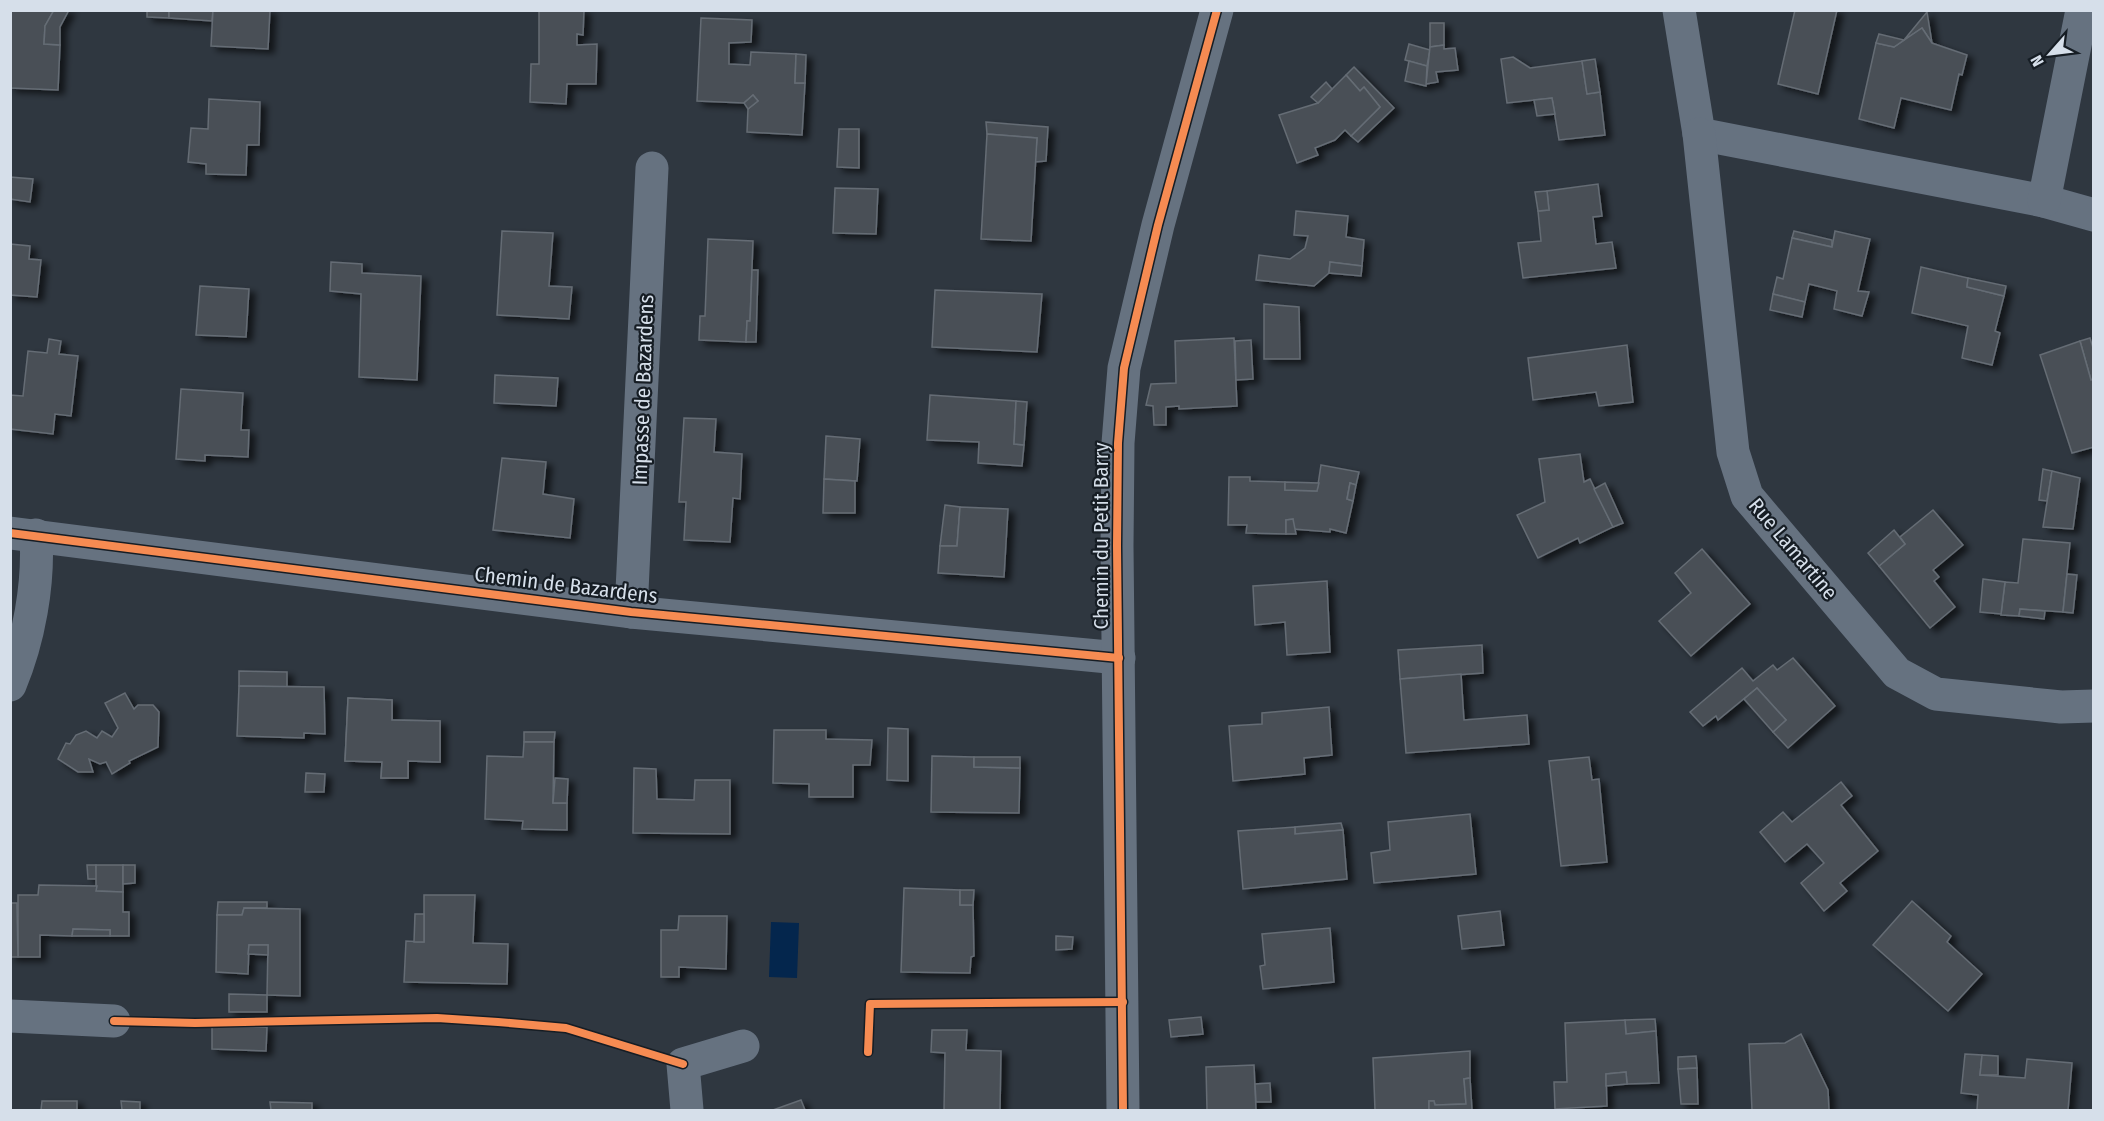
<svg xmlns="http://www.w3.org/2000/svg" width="2104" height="1121" viewBox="0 0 2104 1121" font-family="'Fira Sans Condensed',sans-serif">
  <defs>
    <filter id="shadow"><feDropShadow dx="6" dy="4" stdDeviation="3" flood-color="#0009"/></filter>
  </defs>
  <rect width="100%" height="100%" fill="#2f3740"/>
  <polygon fill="#04264d" points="771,922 799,923 797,978 769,977"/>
  <g fill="#495057" stroke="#656c74" stroke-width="1.5" filter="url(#shadow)">
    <polygon points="10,10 54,10 45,26 44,44 60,45 58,90 10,88"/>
    <polygon points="54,10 69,10 60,27 60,45 44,44 45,26"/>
    <polygon points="147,10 169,10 169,18 147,17"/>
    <polygon points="169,10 213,10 212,21 169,18"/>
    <polygon points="213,10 270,10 268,49 211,46"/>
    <polygon points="539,10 584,10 583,35 577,34 577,45 597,44 596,84 567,84 566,104 530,102 531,64 539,64"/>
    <polygon points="1795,10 1837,10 1818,94 1778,84"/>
    <polygon points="1927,12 1932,43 1922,28 1904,40"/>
    <polygon points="701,18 752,20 751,42 729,43 729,64 750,65 751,52 796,54 795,83 805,83 802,135 747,132 748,109 758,101 753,95 744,103 697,101"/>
    <polygon points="1430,23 1444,23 1444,45 1430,47"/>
    <polygon points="1922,28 1932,43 1967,55 1962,75 1959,74 1951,110 1901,98 1894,128 1859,119 1876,43 1894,47"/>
    <polygon points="1879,34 1904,40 1894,47 1876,43"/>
    <polygon points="1409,44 1430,50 1427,66 1405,60"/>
    <polygon points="1444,45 1444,49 1455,48 1458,70 1436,72 1438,82 1426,84 1430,47"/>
    <polygon points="796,54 806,55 805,83 795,83"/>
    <polygon points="1513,57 1530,68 1582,61 1587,94 1600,92 1605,135 1559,140 1552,98 1507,103 1501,59"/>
    <polygon points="1595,59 1600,92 1587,94 1582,61"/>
    <polygon points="1409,61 1427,66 1426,86 1405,81"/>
    <polygon points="1354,67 1394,108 1358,142 1351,136 1380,107 1364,87 1360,91 1346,75"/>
    <polygon points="1346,75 1360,91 1364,87 1380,107 1351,136 1345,130 1335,140 1315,148 1318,155 1297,163 1279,115 1318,103"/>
    <polygon points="1326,82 1332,89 1318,103 1311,97"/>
    <polygon points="753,95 758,101 748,109 744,103"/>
    <polygon points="1552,98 1555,114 1537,116 1534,100"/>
    <polygon points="209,99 260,102 259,145 247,145 246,175 206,174 206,164 188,162 191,128 208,129"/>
    <polygon points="986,122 1048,127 1046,161 1035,162 1037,138 987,134"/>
    <polygon points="839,129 859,129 859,168 837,167"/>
    <polygon points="987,134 1037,138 1031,241 981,239"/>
    <polygon points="10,177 33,179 30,202 10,199"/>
    <polygon points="1598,184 1602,216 1593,217 1596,244 1612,242 1616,268 1523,278 1518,243 1541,241 1538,211 1549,210 1547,191"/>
    <polygon points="835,188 878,189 876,234 833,233"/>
    <polygon points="1547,191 1549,210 1538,211 1535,192"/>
    <polygon points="1296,211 1348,216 1346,237 1364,240 1362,266 1330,262 1329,273 1314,286 1256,280 1259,255 1290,259 1305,248 1308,236 1294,235"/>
    <polygon points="502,231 553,233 549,286 572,287 569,319 497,315"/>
    <polygon points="1794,231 1832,240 1832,247 1792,238"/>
    <polygon points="1835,231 1870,239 1858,291 1869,292 1862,316 1834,309 1837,291 1809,284 1805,302 1773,294 1777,277 1783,279 1792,238 1832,247"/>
    <polygon points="708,239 753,241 750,321 747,321 746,342 699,340 700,316 705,316"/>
    <polygon points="10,244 30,246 29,259 41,260 37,297 10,295"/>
    <polygon points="331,262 362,264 362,273 421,276 417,380 359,377 361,294 330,291"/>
    <polygon points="1330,262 1362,266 1361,276 1329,273"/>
    <polygon points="1921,267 1968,278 1967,287 2004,296 1995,331 2000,333 1992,365 1962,358 1968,326 1912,313"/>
    <polygon points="752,270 758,270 756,342 746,342 747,321 750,321"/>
    <polygon points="1968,278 2006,286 2004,296 1967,287"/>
    <polygon points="200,286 249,289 246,337 196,335"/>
    <polygon points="935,290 1042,294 1037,352 932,347"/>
    <polygon points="1773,294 1805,302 1802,317 1770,310"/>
    <polygon points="1264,304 1299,307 1300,359 1264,359"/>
    <polygon points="1234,338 1237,406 1179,409 1179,406 1166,407 1166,425 1154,425 1153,406 1146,405 1151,384 1176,383 1175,341"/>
    <polygon points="2090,338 2094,351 2094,379 2091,380 2080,341"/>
    <polygon points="49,339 61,341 59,354 78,356 71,416 55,414 53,434 10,429 10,395 23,396 28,351 47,353"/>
    <polygon points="1251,340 1253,379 1236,380 1235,341"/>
    <polygon points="2080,341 2091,380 2094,379 2094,447 2072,453 2040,355"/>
    <polygon points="1627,345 1633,402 1599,406 1596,392 1533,400 1528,358"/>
    <polygon points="495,375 558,378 556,406 494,403"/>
    <polygon points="181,389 243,393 241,430 249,430 248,457 205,455 205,461 176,459"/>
    <polygon points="930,395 1016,401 1014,444 1024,445 1022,466 978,463 979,442 927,440"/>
    <polygon points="1016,401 1027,402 1024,445 1014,444"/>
    <polygon points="684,418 716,419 714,452 742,454 740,499 733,498 730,542 684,540 686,502 679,502"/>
    <polygon points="826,436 860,439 857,481 824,479"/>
    <polygon points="1580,454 1584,482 1590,479 1613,527 1580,543 1578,538 1538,558 1517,515 1545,502 1539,459"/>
    <polygon points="502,458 546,462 543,494 574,499 570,538 493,530"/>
    <polygon points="1321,465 1359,472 1356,485 1350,483 1347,499 1353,501 1346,533 1330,529 1330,532 1293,529 1293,519 1286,520 1286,534 1246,533 1247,525 1228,525 1229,477 1250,477 1250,481 1285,482 1285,490 1317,491"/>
    <polygon points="2043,469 2052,471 2047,501 2039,500"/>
    <polygon points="2052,471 2080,478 2073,529 2043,527"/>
    <polygon points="824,479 855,481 855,513 823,513"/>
    <polygon points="1285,482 1319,483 1317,491 1285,490"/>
    <polygon points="1350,483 1356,485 1353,501 1347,499"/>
    <polygon points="1605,483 1623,523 1613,527 1594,489"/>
    <polygon points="945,505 960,507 957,546 940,546"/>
    <polygon points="960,507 1008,509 1004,577 938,573 940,546 957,546"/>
    <polygon points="1933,510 1963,545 1933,570 1939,577 1934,581 1955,607 1930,628 1879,566 1905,544 1900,537"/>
    <polygon points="1293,519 1296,534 1286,534 1286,520"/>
    <polygon points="1894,530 1905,544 1879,566 1868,553"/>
    <polygon points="2023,539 2070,543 2063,612 2020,609 2019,616 2001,615 2005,582 2018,583"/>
    <polygon points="1702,549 1750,604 1691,656 1659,621 1691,593 1675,573"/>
    <polygon points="2067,574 2077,575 2073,613 2063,612"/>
    <polygon points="1983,579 2005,582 2001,614 1980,612"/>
    <polygon points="1327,581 1330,652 1287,655 1285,622 1255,625 1253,586"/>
    <polygon points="2020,609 2045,611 2044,619 2019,616"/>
    <polygon points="1482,645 1483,673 1400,679 1398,650"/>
    <polygon points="1793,658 1835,706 1788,748 1773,732 1786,720 1757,688 1718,720 1716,716 1703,726 1690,712 1742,668 1753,681 1773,665 1777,670"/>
    <polygon points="239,671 287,672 287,687 239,686"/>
    <polygon points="1461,674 1464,720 1527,715 1529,744 1406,753 1400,679"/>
    <polygon points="239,686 324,687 325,734 304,733 304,738 237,736"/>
    <polygon points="1757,688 1786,720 1773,732 1744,699"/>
    <polygon points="125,693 134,709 138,705 153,705 159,712 158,747 129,761 130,763 112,774 106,762 100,764 89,759 93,772 78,772 58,759 66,743 70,744 76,735 86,731 97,738 102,731 112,737 118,728 105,703"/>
    <polygon points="348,698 392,700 392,720 440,721 440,762 408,761 408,778 381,778 382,762 345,761"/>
    <polygon points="348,698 392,700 392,720 440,721 440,762 408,761 408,778 381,778 382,762 345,761"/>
    <polygon points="1329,707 1332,755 1304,758 1305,774 1233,781 1229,726 1262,724 1262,713"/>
    <polygon points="888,728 908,729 908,781 887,780"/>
    <polygon points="774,730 826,730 826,739 872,740 870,765 853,765 853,797 809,797 809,784 773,783"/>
    <polygon points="524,732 555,732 554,742 524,742"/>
    <polygon points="524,742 554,742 553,803 567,803 567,830 522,829 523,821 485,819 487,756 523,757"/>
    <polygon points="932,756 974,757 974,767 1020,768 1019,813 931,812"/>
    <polygon points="974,757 1020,757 1020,768 974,767"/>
    <polygon points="1589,757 1592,780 1599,779 1607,862 1561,866 1549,761"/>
    <polygon points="634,768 656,769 657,799 694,800 695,780 730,780 730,834 633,833"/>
    <polygon points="306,773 325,774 324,792 305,792"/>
    <polygon points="555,778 568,779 567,803 553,803"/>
    <polygon points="1841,782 1852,796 1841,805 1878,851 1840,883 1847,891 1824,911 1801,883 1824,863 1807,844 1785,862 1760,832 1783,812 1792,822"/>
    <polygon points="1470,814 1476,874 1374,883 1371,853 1390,850 1388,822"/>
    <polygon points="1341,823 1343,830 1295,834 1295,827"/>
    <polygon points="1295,827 1295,834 1343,830 1347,879 1243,889 1238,831"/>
    <polygon points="87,865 96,865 97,879 88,879"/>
    <polygon points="96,865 123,865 123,892 96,891"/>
    <polygon points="123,865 135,865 135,883 123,884"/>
    <polygon points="39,885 97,886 96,891 123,892 123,912 129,912 129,936 110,936 110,930 73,929 72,936 40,935 40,957 18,957 18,895 38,895"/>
    <polygon points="904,888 960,890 960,905 973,905 974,956 971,957 970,973 901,972"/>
    <polygon points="960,890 974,890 973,905 960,905"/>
    <polygon points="424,895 475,895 473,943 508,944 507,984 404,982 406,941 424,942"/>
    <polygon points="1912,901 1951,936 1947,942 1982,974 1948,1011 1873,945"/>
    <polygon points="218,902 267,902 267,908 244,908 242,915 217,915"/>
    <polygon points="10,903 17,903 18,957 10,957"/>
    <polygon points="244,908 300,909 300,996 267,995 268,945 249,945 248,974 216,972 217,915 242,915"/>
    <polygon points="1500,911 1504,945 1462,949 1458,916"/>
    <polygon points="415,914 424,914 424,942 414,942"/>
    <polygon points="679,916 727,916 726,969 679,967 679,977 661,977 661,930 678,930"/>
    <polygon points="1330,928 1334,982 1263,989 1260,966 1265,965 1262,934"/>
    <polygon points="73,929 110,930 110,936 72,936"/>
    <polygon points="1056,936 1073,937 1072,949 1056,950"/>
    <polygon points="249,945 268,945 268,955 248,954"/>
    <polygon points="229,994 267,995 267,1012 229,1012"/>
    <polygon points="1201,1017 1203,1034 1171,1037 1169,1020"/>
    <polygon points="1655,1019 1656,1031 1626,1034 1625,1020"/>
    <polygon points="1625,1020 1626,1034 1656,1031 1659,1083 1627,1084 1626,1072 1606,1074 1607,1106 1555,1109 1554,1082 1567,1082 1565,1023"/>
    <polygon points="212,1027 267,1027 266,1051 212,1049"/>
    <polygon points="932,1030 967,1030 966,1050 1001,1051 1000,1110 944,1110 945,1053 931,1052"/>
    <polygon points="1801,1034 1828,1090 1829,1110 1752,1110 1749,1044 1785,1043"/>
    <polygon points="1470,1051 1470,1078 1464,1079 1466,1104 1435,1105 1434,1101 1429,1101 1429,1110 1375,1110 1373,1058"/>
    <polygon points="1965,1054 1982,1055 1980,1075 2025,1078 2027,1059 2072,1063 2068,1110 1977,1110 1978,1095 1961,1093"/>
    <polygon points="1982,1055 1998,1056 1998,1075 1980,1075"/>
    <polygon points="1696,1056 1697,1068 1678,1069 1678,1057"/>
    <polygon points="1254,1065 1256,1110 1207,1110 1206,1067"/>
    <polygon points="1697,1068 1698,1104 1681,1104 1678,1069"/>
    <polygon points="1626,1072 1627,1084 1606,1086 1606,1074"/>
    <polygon points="1470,1078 1472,1110 1429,1110 1429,1101 1434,1101 1435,1105 1466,1104 1464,1079"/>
    <polygon points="1270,1083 1271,1102 1256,1102 1255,1084"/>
    <polygon points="801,1100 805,1110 773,1110"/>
    <polygon points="42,1101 77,1101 77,1110 41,1110"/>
    <polygon points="121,1101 140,1102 140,1110 41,1110 122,1110"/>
    <polygon points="270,1102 312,1103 312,1110 271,1110"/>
  </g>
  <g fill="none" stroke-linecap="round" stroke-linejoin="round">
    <g stroke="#667280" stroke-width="33">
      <polyline points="1679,10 1699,134 2044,201 2094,215"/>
      <polyline points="1699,134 1733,452 1747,496 1897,673 1936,694 2061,707 2094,706"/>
      <polyline points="2044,201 2082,10"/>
      <polyline points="10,533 631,612 1119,658"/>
      <polyline points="631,612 652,168"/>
      <path d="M10,685C29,640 39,584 36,535"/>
      <polyline points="10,1016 114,1021"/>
      <polyline points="687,1110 683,1064 743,1046"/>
      <polyline points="1123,1110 1117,546 1118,443 1124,368 1158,225 1217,10"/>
    </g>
    <defs>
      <g id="cycleway">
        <polyline points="10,533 631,612 1119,658"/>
        <polyline points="114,1021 195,1023 437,1018 498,1022 566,1028 683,1064"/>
        <polyline points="868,1052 870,1004 1123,1002"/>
        <polyline points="1123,1110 1117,546 1118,443 1124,368 1158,225 1217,10"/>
      </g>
    </defs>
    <use href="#cycleway" stroke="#161d24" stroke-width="11"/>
    <use href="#cycleway" stroke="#f68b52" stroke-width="8"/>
  </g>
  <g text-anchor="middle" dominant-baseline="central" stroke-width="4.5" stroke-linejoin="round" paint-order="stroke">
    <g font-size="21" fill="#d6dfea" stroke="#161d24">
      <text transform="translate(643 390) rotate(-88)">Impasse de Bazardens</text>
      <text transform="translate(1101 536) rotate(-90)">Chemin du Petit Barry</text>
      <text transform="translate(1793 549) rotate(50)">Rue Lamartine</text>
      <text transform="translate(566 585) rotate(7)">Chemin de Bazardens</text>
    </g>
  </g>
  <rect width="2104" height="1121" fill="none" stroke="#d6dfea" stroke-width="24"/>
  <g transform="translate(2050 54) rotate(242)" stroke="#161d24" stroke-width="4.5" paint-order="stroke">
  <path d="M0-4.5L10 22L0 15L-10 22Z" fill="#d6dfea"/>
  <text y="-9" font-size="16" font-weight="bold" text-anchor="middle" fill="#d6dfea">N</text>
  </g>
</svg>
